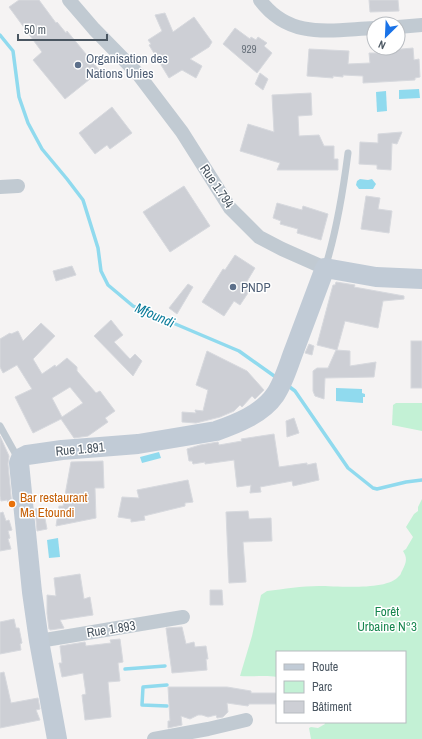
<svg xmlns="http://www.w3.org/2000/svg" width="422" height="739" viewBox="0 0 422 739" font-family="'Archivo Narrow',sans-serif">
  <rect width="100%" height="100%" fill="#f5f3f3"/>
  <g fill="#c3f1d5">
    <polygon points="396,403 422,403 422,431 392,425 393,405"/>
    <path d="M422,499V739H311L309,728L311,727L318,728L325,724L324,722H405V652H277V677C266,675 252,677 240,676L252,636L261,595L267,591C284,589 302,586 319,586C337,586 388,591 399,576C401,575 401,572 402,571C406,563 408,559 403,551L406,549L413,537L406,527L414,514L418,511V507Z"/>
  </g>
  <g fill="#90daee">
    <polygon points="419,89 420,98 399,99 399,90"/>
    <polygon points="386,91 387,111 377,112 376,92"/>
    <polygon points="360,179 368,180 372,179 376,184 373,189 359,189 356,185 357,181"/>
    <polygon points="336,388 362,389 362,393 365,394 365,397 363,397 363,403 336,401"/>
    <polygon points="159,452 161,458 142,463 140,457"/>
    <polygon points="58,538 60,557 49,558 47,540"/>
  </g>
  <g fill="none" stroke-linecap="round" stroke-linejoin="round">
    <g stroke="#90daee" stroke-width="3.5">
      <polyline points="0,35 13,51 19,97 28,123 42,149 67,179 83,200 98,248 101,271 108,285 133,306 239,351 277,378"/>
      <polyline points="287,385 295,391 348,468 373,488 377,489 406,482 422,480"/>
      <polyline points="125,669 165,666"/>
      <polyline points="167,685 143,687 142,705 167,706"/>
    </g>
  </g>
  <g fill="#cdcfd5" stroke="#d7d9de" fill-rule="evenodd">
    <polygon points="19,0 39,0 56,23 57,22 66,33 67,31 100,71 65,99 33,60 42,52 9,7"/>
    <polygon points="369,0 398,0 399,11 370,12"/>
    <polygon points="165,13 173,32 194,17 212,42 209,47 190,59 202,66 196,78 182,70 169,78 149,45 151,44 148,40 162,31 155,15"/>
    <polygon points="235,28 250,39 251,37 256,40 258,37 267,43 264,46 272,53 257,73 223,44"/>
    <polygon points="413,48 414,60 419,59 420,77 415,78 415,80 363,83 363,76 343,75 343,77 333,76 333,78 307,76 309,49 349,51 348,64 370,63 369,53 379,53 379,51"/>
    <polygon points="260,73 268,79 263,90 255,84"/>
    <polygon points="311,93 312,115 298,116 299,136 319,135 324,146 334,146 334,159 338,159 338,170 277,170 280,163 240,151 248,124 274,132 272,95"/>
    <polygon points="112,107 132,133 110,149 107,145 95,154 79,133"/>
    <polygon points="402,132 397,144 392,143 391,170 377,169 377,165 359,164 360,142 378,143 378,134"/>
    <polygon points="184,186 210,226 170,252 143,212"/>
    <polygon points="366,196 380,198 378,209 392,211 389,233 361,229"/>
    <polygon points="277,203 302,210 303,206 328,214 321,240 297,233 298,229 280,224 281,221 273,218"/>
    <polygon points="235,255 255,268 246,283 252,287 240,305 234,301 224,316 202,302 223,269 225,270"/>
    <polygon points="72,266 76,275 56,281 53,271"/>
    <polygon points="336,282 355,285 354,287 404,296 404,299 383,301 378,328 345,321 337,350 317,345 333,285 335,285"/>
    <polygon points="188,284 193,287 177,314 169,308"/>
    <polygon points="111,320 123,335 114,342 130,359 135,354 142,361 133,376 94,336"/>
    <path d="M41,323L55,336L33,359L42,374L55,365L56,367L67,358L77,367V371L96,393L100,391L115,411L105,418L108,422L88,436L74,438L61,419L33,433L15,397L32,389L17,365L3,373L0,367V339L10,333L11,334L18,331L23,341ZM70,387L83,403L62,417L52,398Z"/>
    <rect x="411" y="341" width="11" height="47"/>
    <polygon points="309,344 314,346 312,355 305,353"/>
    <polygon points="336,350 350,351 350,366 376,362 374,377 325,378 324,399 315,396 313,391 313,371 317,368 328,368"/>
    <polygon points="207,351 247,371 264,390 255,399 252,396 242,407 240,405 234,411 220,417 196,423 182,422 182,412 196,413 195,410 203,411 208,390 196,385"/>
    <polygon points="294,418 299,433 287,437 286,421"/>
    <polygon points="274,434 279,467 307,463 307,465 316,463 319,480 293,486 292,481 260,487 261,492 250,493 251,485 237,487 234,460 205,464 205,462 193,464 192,461 189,461 187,449 200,445 218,442 219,445 242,441 241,439"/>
    <polygon points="0,436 9,456 8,464 12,506 10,507 7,500 1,501 0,496"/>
    <polygon points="103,461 104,488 95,488 96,518 56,526 59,506 63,506 71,462"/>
    <polygon points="188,480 193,502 185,503 185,506 144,516 145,520 131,522 131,519 118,517 122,497 139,498 137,490"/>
    <polygon points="43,508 47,529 37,531 35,509"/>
    <polygon points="248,511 249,519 271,518 272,541 243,542 246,582 229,583 226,512"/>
    <polygon points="3,512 6,521 9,520 12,530 8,531 10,538 8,539 11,549 0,551 0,513"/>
    <polygon points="80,574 84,599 90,597 93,615 60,620 64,628 50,630 50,629 49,629 47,613 47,595 56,596 54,578"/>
    <polygon points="210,590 222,590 223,605 210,605"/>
    <polygon points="14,619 16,628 19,628 22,643 20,644 21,650 0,654 0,622"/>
    <polygon points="182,627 186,644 194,642 195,647 206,646 208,659 206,659 207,670 172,673 166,628"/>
    <polygon points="120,639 123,662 118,663 120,681 108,682 111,717 85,720 82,695 86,694 83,673 62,677 59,663 62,663 60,646 85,642 86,646 111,643 110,640"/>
    <polygon points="4,672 11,703 38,698 40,709 36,710 40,720 0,728 0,673"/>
    <polygon points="168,687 227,687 251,691 251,693 277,693 277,704 249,704 248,706 227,703 228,712 223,717 217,718 216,715 208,717 202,715 198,715 190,719 181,716 182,725 168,728 168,721 170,721"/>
  </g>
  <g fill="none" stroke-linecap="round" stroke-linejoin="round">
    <g stroke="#c1cad2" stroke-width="7">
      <path d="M325,268C337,230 343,192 348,153"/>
      <polyline points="0,426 15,453 20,457"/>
    </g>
    <g stroke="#c1cad2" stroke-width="14">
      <polyline points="69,0 94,29 138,74 182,132 230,208 259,237 282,249 325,268"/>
      <path d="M260,0C290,40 330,30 374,28"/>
      <polyline points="398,27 422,25"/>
      <polyline points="0,187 18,186"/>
      <polyline points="39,641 183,617"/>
      <polyline points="154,739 208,729 246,720"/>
    </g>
    <path stroke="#c1cbd6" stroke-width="20" d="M57,739L39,641L32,592L19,463L21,458L27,455L62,450L138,444L216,431C236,424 262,414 275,395C284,382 289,363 295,348C305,321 315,294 325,268L376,277L422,279"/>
  </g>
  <g fill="#5c6f8a" stroke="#fff" stroke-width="1.5">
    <circle cx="78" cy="65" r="4"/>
    <circle cx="233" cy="287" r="4"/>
  </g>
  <circle fill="#e8710a" stroke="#fff" stroke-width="1.5" cx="12" cy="504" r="4"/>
  <g text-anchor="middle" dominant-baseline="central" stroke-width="3" stroke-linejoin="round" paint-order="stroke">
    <g font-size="11" fill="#6b747e">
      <text x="249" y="49">929</text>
    </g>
    <g font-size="13" fill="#4e5e75" stroke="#fff" text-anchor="start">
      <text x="86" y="58">Organisation des<tspan x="86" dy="15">Nations Unies</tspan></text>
      <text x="241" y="287">PNDP</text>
    </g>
    <g font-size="13" fill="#4a5661" stroke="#fff">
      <text transform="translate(217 186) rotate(56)">Rue 1.794</text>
      <text transform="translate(80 449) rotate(-5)">Rue 1.891</text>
      <text transform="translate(111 629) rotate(-9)">Rue 1.893</text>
    </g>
    <g font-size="13" fill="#c56008" stroke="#fff" text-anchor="start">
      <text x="20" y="497">Bar restaurant<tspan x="20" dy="15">Ma Etoundi</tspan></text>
    </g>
    <g font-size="13" fill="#17864f" stroke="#fff">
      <text x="387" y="611">Forêt<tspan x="387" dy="15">Urbaine N°3</tspan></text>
    </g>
    <g font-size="14" font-style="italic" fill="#0c7c9b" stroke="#fff">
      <text transform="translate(155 315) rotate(24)">Mfoundi</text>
    </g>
  </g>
  <rect x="276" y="651" width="130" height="72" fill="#ffffff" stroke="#b7bbc0"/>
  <rect x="284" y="664" width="20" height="6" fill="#c1cbd6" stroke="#b7bbc0"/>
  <text x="312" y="671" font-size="12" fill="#4a5661">Route</text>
  <rect x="284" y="681" width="20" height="12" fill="#c3f1d5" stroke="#b7bbc0"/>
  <text x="312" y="691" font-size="12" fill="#4a5661">Parc</text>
  <rect x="284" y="701" width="20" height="12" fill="#cdcfd5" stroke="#b7bbc0"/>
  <text x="312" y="711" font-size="12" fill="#4a5661">Bâtiment</text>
  <g transform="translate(386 36) rotate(204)"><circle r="19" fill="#ffffff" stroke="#b7bbc0"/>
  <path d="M0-3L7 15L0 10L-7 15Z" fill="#1a73e8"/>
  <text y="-6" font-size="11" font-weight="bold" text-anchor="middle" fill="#4a5661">N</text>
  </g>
  <path d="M18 34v6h89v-6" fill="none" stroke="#4a5661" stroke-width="2"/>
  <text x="24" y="34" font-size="12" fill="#4a5661" stroke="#ffffff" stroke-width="3" paint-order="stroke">50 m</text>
</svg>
